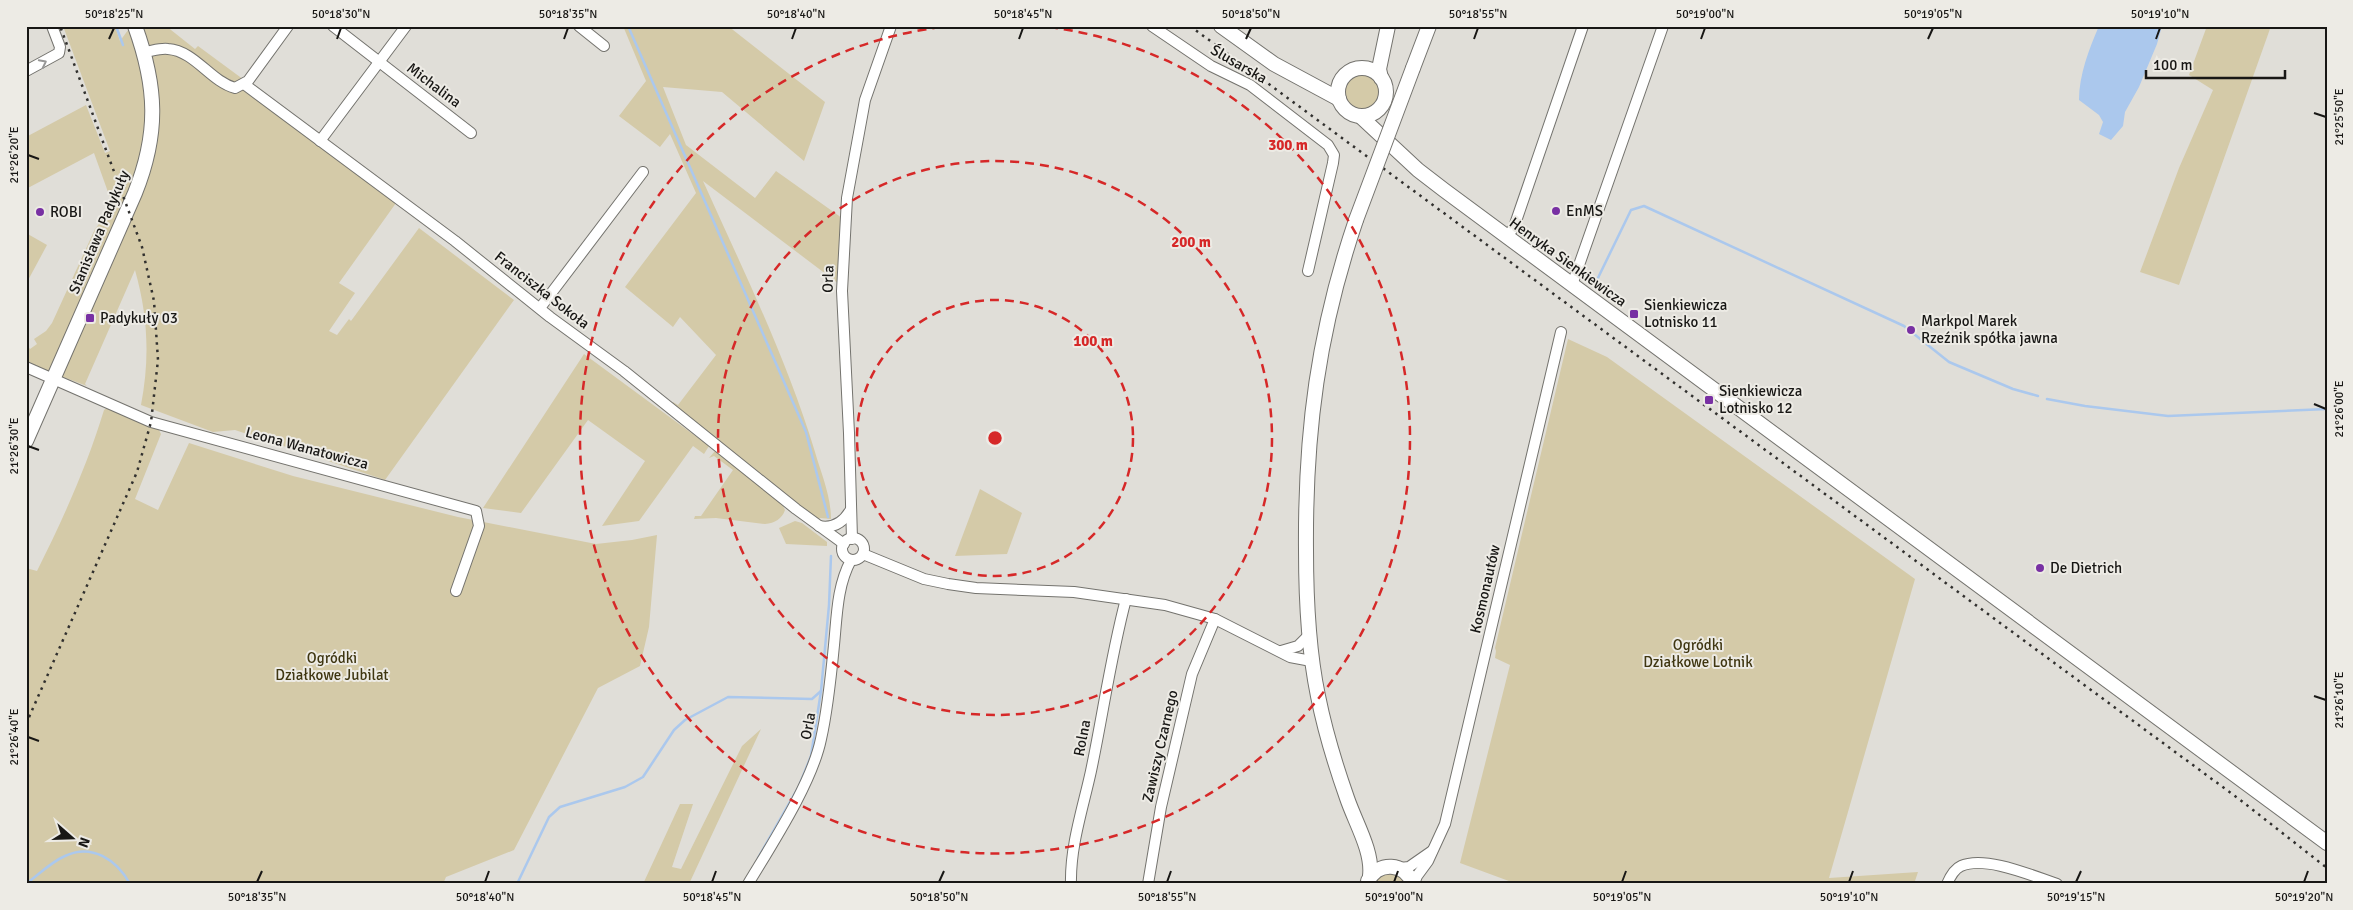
<svg xmlns="http://www.w3.org/2000/svg" width="2353" height="910" viewBox="0 0 2353 910" font-family="Signika,sans-serif">
  <rect width="100%" height="100%" fill="#e0ded8"/>
  <g fill="#d4caa8">
    <path d="M63,26H115L120,41L131,26H166L195,49L198,46L401,196L339,283L355,293L329,331L337,335L349,319L351,321L419,228L514,300L385,480L235,430L213,432L141,405C150,358 148,316 135,270L85,384L87,386L26,363V344L30,349L37,344L34,339L46,331L52,323L95,229L113,206L94,153L26,189V137L86,105L105,153L110,151Z"/>
    <path d="M623,26H728L825,102L804,161L722,92L663,87L686,145L755,198L776,171L842,218L839,284L703,181C743,270 787,359 815,452C821,473 831,496 831,519L820,518L818,520L672,405L673,402L678,405L716,355L680,317L673,327L625,287L696,193L670,134L660,147L619,116L646,81Z"/>
    <polygon points="2207,26 2271,26 2179,285 2140,272 2179,168 2213,90 2189,75"/>
    <circle cx="1362" cy="92" r="17"/>
    <polygon points="26,233 47,245 26,284"/>
    <polygon points="1568,339 1607,357 1915,579 1829,878 1918,872 1914,884 1517,884 1460,863 1510,665 1495,658 1496,651 1495,648"/>
    <polygon points="584,354 709,446 704,454 693,446 639,521 602,526 645,461 588,420 521,513 483,508"/>
    <path d="M108,407L157,426L161,434L135,499L158,510L189,443L293,476L458,517L596,544L632,540L657,535L649,627L640,666L598,688L514,850L446,877L443,884H26V568L37,571C63,519 87,466 104,410Z"/>
    <path d="M715,451L782,504L785,510C782,519 775,523 765,524L716,518L694,519L695,516H701L733,470L714,456L709,458Z"/>
    <polygon points="980,489 1022,513 1007,554 955,556"/>
    <polygon points="795,521 802,523 827,542 827,546 786,544 779,528"/>
    <polygon points="761,729 689,884 643,884 680,804 693,804 672,867 681,869 742,746"/>
    <polygon points="1390,872 1399,875 1406,884 1374,884 1381,875"/>
  </g>
  <path fill="#abc8ed" d="M2099,26H2162L2157,44L2139,87L2125,112L2123,126L2111,140L2099,134L2103,122L2099,115L2079,100C2079,75 2089,49 2099,26Z"/>
  <g fill="none" stroke-linecap="round" stroke-linejoin="round">
    <g stroke="#abc8ed" stroke-width="2.5">
      <polyline points="116,26 123,45"/>
      <polyline points="628,26 806,432 828,517"/>
      <polyline points="1596,282 1631,210 1644,206 1904,326 1949,362 2013,389 2038,396"/>
      <polyline points="2047,399 2085,406 2168,416 2327,409"/>
      <polyline points="758,858 799,786 811,756 821,691 829,605 831,556"/>
      <path d="M26,884C38,875 51,862 65,856C92,843 117,860 130,884"/>
      <polyline points="517,884 549,817 560,807 625,787 643,777 674,730 685,720 728,697 812,699 821,691"/>
    </g>
    <defs>
      <g id="street">
        <polyline points="333,26 471,133"/>
        <polyline points="579,26 604,46"/>
        <polyline points="1152,26 1211,66 1250,85 1328,145 1334,155 1333,163 1308,271"/>
        <path d="M144,52C152,51 160,48 168,49C195,51 210,81 235,88L248,81L288,26"/>
        <polyline points="26,71 59,53 60,47 52,26"/>
        <polyline points="244,84 455,241 550,317 624,371 796,509 844,544"/>
        <polyline points="320,141 406,26"/>
        <polyline points="1507,237 1514,227 1583,26"/>
        <polyline points="1572,285 1663,26"/>
        <polyline points="540,308 643,172"/>
        <polyline points="26,367 151,422 476,511 479,526 456,591"/>
        <path d="M819,526C834,529 844,522 851,509"/>
        <circle cx="853" cy="549" r="11"/>
        <polyline points="852,539 849,433 842,291 847,198 865,100 891,26"/>
        <polyline points="863,554 924,579 948,584 976,588 1074,592 1165,605 1215,619 1290,657 1306,660 1313,663"/>
        <polyline points="1281,651 1298,646 1309,635"/>
        <polyline points="1400,868 1409,867 1432,851"/>
        <path d="M748,884C772,844 812,783 821,739C828,708 831,676 834,645C837,615 837,586 851,560"/>
        <path d="M1071,884C1070,846 1083,808 1091,771C1103,714 1111,655 1126,599"/>
        <polyline points="1148,884 1161,807 1192,674 1215,619"/>
        <polyline points="1414,884 1417,876 1428,861 1445,824 1561,332"/>
        <path d="M1947,884C1950,877 1954,869 1961,866C1985,855 2033,876 2057,884"/>
      </g>
      <g id="secondary">
        <polyline points="1221,26 1274,64 1339,99"/>
        <polyline points="1413,68 1429,26"/>
        <circle cx="1362" cy="92" r="24"/>
        <polyline points="1381,78 1379,69 1388,26"/>
        <polyline points="1360,116 1418,170 1444,190 2327,843"/>
        <path d="M1356,220C1318,332 1305,432 1306,550C1306,599 1308,648 1318,696C1325,731 1335,764 1347,798C1355,822 1373,851 1370,876"/>
        <path d="M26,441L135,193C159,133 157,87 135,26"/>
        <path d="M1368,881C1378,861 1405,862 1413,884"/>
      </g>
    </defs>
    <use href="#street" stroke="#74736e" stroke-width="12"/>
    <use href="#secondary" stroke="#74736e" stroke-width="16"/>
    <use href="#street" stroke="#fff" stroke-width="10"/>
    <use href="#secondary" stroke="#fff" stroke-width="14"/>
    <g stroke="#31302e" stroke-width="2.5" stroke-dasharray="2.5 5" stroke-linecap="butt">
      <polyline points="1190,26 2239,799 2327,868"/>
      <polyline points="26,724 137,472 151,422 158,360 154,301 142,247 60,26"/>
    </g>
    <defs>
      <polyline id="secondary-bridge" points="1356,220 1413,68"/>
    </defs>
    <use href="#secondary-bridge" stroke="#74736e" stroke-width="16" stroke-linecap="butt"/>
    <use href="#secondary-bridge" stroke="#fff" stroke-width="14"/>
  </g>
  <defs><path id="oneway-chevron" d="M-2-3.5L2.5 0L-2 3.5" fill="none" stroke-width="1.6" stroke-linecap="round" stroke-linejoin="round" transform="scale(1.25)"/></defs>
  <use stroke="#979796" href="#oneway-chevron" transform="translate(43 63) rotate(-27)"/>
  <path fill="none" stroke="#181715" stroke-width="2" d="M109,39L114,28M337,39L341,28M564,39L568,28M792,39L796,28M1019,39L1023,28M1246,39L1251,28M1474,39L1478,28M1701,39L1705,28M1928,39L1933,28M2156,39L2160,28M2314,113L2326,117M28,155L39,159M2314,404L2326,409M28,446L39,450M2314,696L2326,700M28,737L39,741M257,882L262,871M485,882L489,871M712,882L716,871M939,882L944,871M1167,882L1171,871M1394,882L1398,871M1622,882L1626,871M1849,882L1853,871M2076,882L2081,871M2304,882L2308,871"/>
  <g fill="none" stroke="#d62828" stroke-width="2.5" stroke-dasharray="9 6">
    <circle cx="995" cy="438" r="138"/>
    <circle cx="995" cy="438" r="277"/>
    <path d="M1049 27A415 415 0 1 1 941 27"/>
  </g>
  <g fill="#7830a3" stroke="#edebe5" stroke-width="2">
    <circle cx="1556" cy="211" r="5"/>
    <circle cx="40" cy="212" r="5"/>
    <rect x="1629" y="309" width="10" height="10" rx="2.5"/>
    <rect x="85" y="313" width="10" height="10" rx="2.5"/>
    <circle cx="1911" cy="330" r="5"/>
    <rect x="1704" y="395" width="10" height="10" rx="2.5"/>
    <circle cx="2040" cy="568" r="5"/>
  </g>
  <g text-anchor="middle" dominant-baseline="central" stroke-width="4" stroke-linejoin="round" paint-order="stroke">
    <g font-size="15" fill="#181715" stroke="#edebe5">
      <text transform="translate(1239 64) rotate(30)">Ślusarska</text>
      <text transform="translate(434 85) rotate(37)">Michalina</text>
      <text transform="translate(99 232) rotate(-67)">Stanisława Padykuły</text>
      <text transform="translate(1568 262) rotate(36)">Henryka Sienkiewicza</text>
      <text transform="translate(828 279) rotate(-88)">Orla</text>
      <text transform="translate(542 290) rotate(38)">Franciszka Sokoła</text>
      <text transform="translate(307 448) rotate(15)">Leona Wanatowicza</text>
      <text transform="translate(1485 589) rotate(-77)">Kosmonautów</text>
      <text transform="translate(808 726) rotate(-79)">Orla</text>
      <text transform="translate(1082 738) rotate(-79)">Rolna</text>
      <text transform="translate(1160 746) rotate(-77)">Zawiszy Czarnego</text>
    </g>
    <g font-size="15" fill="#181715" stroke="#edebe5" text-anchor="start">
      <text x="1566" y="211">EnMS</text>
      <text x="50" y="212">ROBI</text>
      <text x="1644" y="305">Sienkiewicza<tspan x="1644" dy="17">Lotnisko 11</tspan></text>
      <text x="100" y="318">Padykuły 03</text>
      <text x="1921" y="321">Markpol Marek<tspan x="1921" dy="17">Rzeźnik spółka jawna</tspan></text>
      <text x="1719" y="391">Sienkiewicza<tspan x="1719" dy="17">Lotnisko 12</tspan></text>
      <text x="2050" y="568">De Dietrich</text>
    </g>
    <g font-size="15" fill="#3f3611" stroke="#edebe5">
      <text x="1698" y="645">Ogródki<tspan x="1698" dy="17">Działkowe Lotnik</tspan></text>
      <text x="332" y="658">Ogródki<tspan x="332" dy="17">Działkowe Jubilat</tspan></text>
    </g>
  </g>
  <circle cx="995" cy="438" r="8" fill="#d62828" stroke="#edebe5" stroke-width="2.5"/>
  <g font-size="15" text-anchor="middle" font-weight="bold" fill="#d62828" stroke="#edebe5" stroke-width="4" stroke-linejoin="round" paint-order="stroke">
    <text x="1288" y="150">300 m</text>
    <text x="1191" y="247">200 m</text>
    <text x="1093" y="346">100 m</text>
  </g>
  <rect width="2353" height="910" fill="none" stroke="#edebe5" stroke-width="55"/>
  <g transform="translate(72 838) rotate(110)" stroke="#edebe5" stroke-width="4" paint-order="stroke">
  <path d="M0-4L9 19L0 12L-9 19Z" fill="#181715"/>
  <text y="-8" font-size="14" font-weight="bold" text-anchor="middle" fill="#181715">N</text>
  </g>
  <path d="M2146 70v8h139v-8" fill="none" stroke="#181715" stroke-width="2.5"/>
  <text x="2153" y="70" font-size="15" fill="#181715" stroke="#edebe5" stroke-width="4" paint-order="stroke">100 m</text>
  <rect x="28" y="28" width="2298" height="854" fill="none" stroke="#181715" stroke-width="2"/>
  <g font-size="12" text-anchor="middle" fill="#181715">
    <text x="114" y="18">50°18'25"N</text>
    <text x="341" y="18">50°18'30"N</text>
    <text x="568" y="18">50°18'35"N</text>
    <text x="796" y="18">50°18'40"N</text>
    <text x="1023" y="18">50°18'45"N</text>
    <text x="1251" y="18">50°18'50"N</text>
    <text x="1478" y="18">50°18'55"N</text>
    <text x="1705" y="18">50°19'00"N</text>
    <text x="1933" y="18">50°19'05"N</text>
    <text x="2160" y="18">50°19'10"N</text>
    <text transform="translate(2339 117) rotate(-90)" y="4">21°25'50"E</text>
    <text transform="translate(14 155) rotate(-90)" y="4">21°26'20"E</text>
    <text transform="translate(2339 409) rotate(-90)" y="4">21°26'00"E</text>
    <text transform="translate(14 446) rotate(-90)" y="4">21°26'30"E</text>
    <text transform="translate(2339 700) rotate(-90)" y="4">21°26'10"E</text>
    <text transform="translate(14 737) rotate(-90)" y="4">21°26'40"E</text>
    <text x="257" y="901">50°18'35"N</text>
    <text x="485" y="901">50°18'40"N</text>
    <text x="712" y="901">50°18'45"N</text>
    <text x="939" y="901">50°18'50"N</text>
    <text x="1167" y="901">50°18'55"N</text>
    <text x="1394" y="901">50°19'00"N</text>
    <text x="1622" y="901">50°19'05"N</text>
    <text x="1849" y="901">50°19'10"N</text>
    <text x="2076" y="901">50°19'15"N</text>
    <text x="2304" y="901">50°19'20"N</text>
  </g>
</svg>
